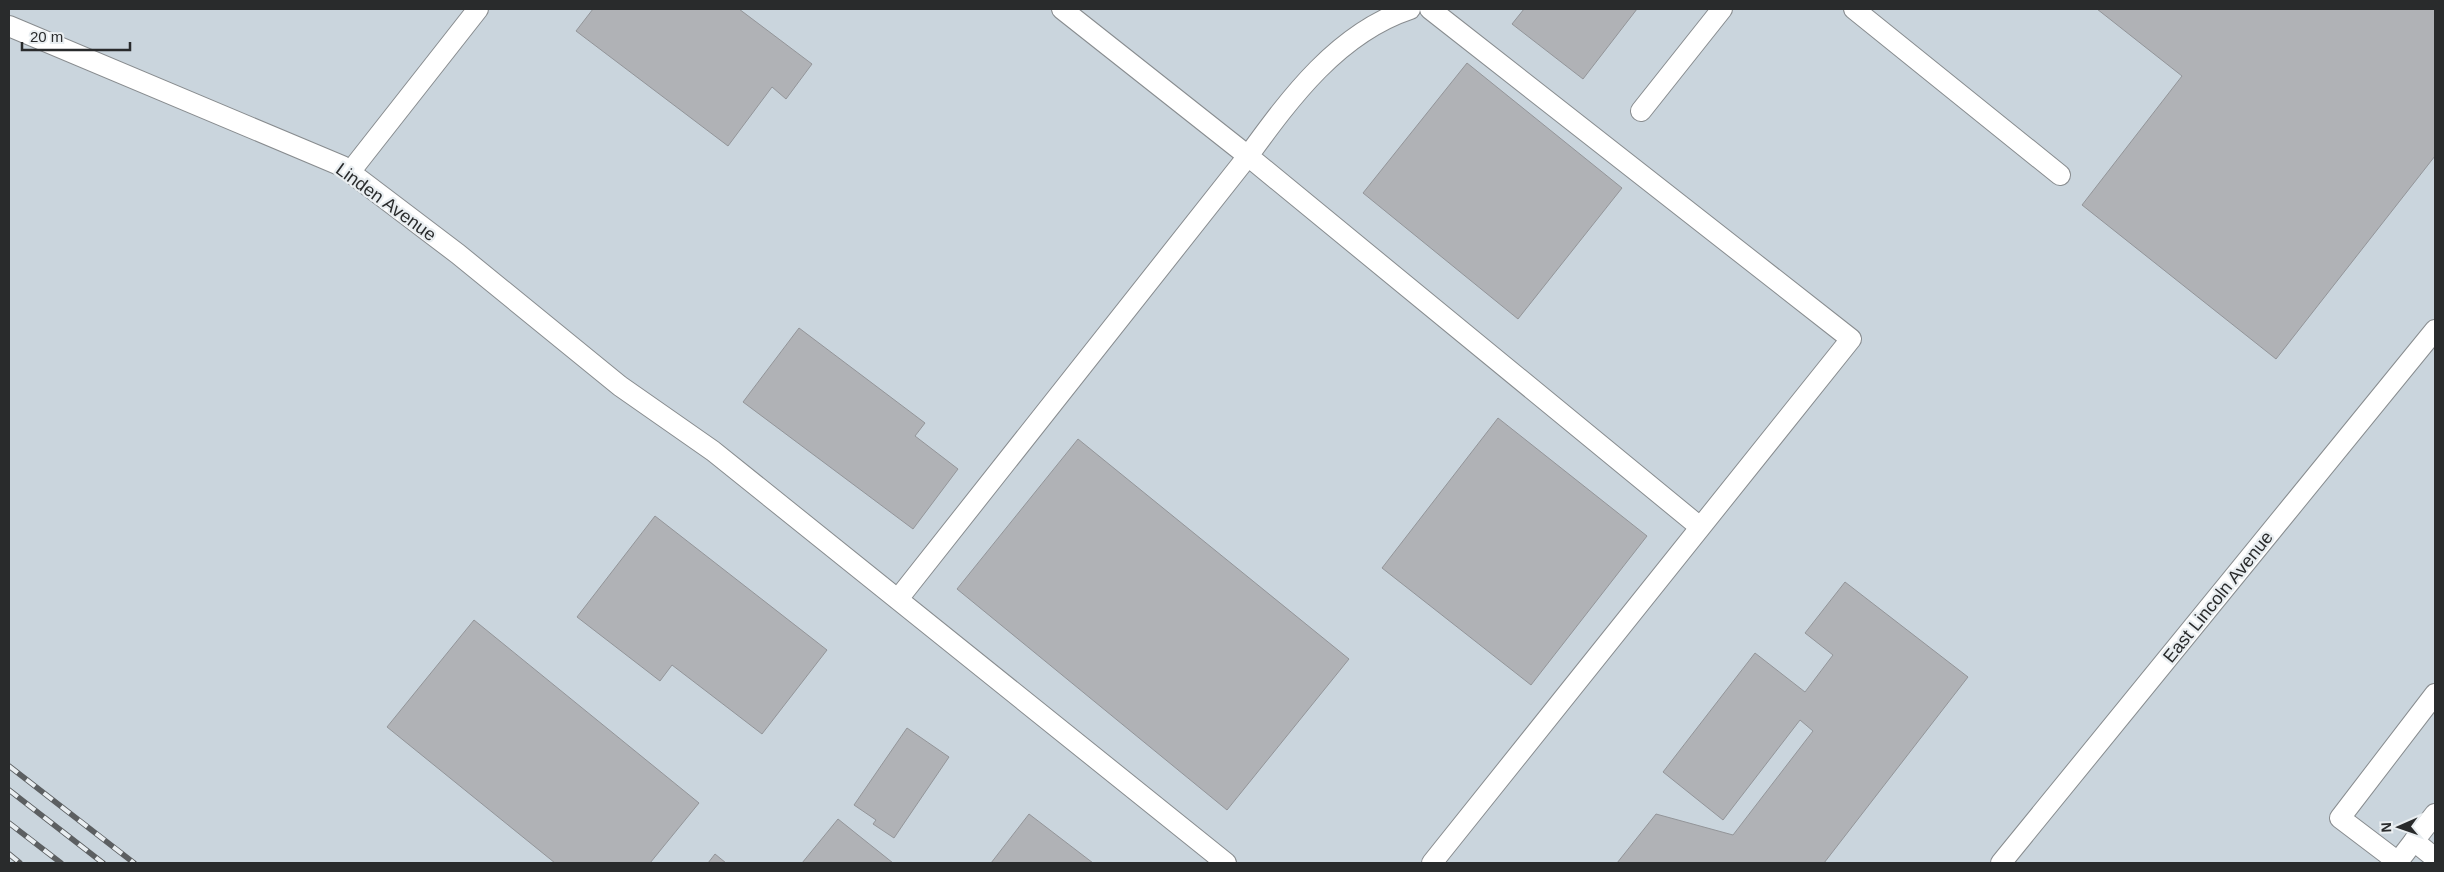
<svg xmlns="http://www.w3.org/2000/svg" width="2444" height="872" viewBox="0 0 2444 872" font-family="Arial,sans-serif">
  <rect width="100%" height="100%" fill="#dce0e4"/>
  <rect fill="#cad5dd" x="9" y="9" width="2426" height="854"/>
  <g fill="#b0b2b6" stroke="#939599">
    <polygon points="593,9 739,9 812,64 786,99 772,87 728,146 576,31"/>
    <polygon points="1524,9 1637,9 1583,79 1512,24"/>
    <polygon points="2097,9 2435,9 2435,156 2276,359 2082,205 2182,76"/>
    <polygon points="1467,63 1622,188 1518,319 1363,193"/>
    <polygon points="799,328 925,423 915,436 958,469 913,529 743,402"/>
    <polygon points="1498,418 1647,536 1531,685 1382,568"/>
    <polygon points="1078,439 1349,659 1227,810 957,589"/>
    <polygon points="655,516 827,650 762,734 672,665 660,681 577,617"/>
    <polygon points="1845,582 1968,677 1824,863 1617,863 1656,814 1733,835 1813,731 1800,720 1723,820 1663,772 1755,653 1805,692 1833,655 1805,633"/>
    <polygon points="474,620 699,803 650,863 555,863 387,727"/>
    <polygon points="907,728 949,757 894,838 873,824 876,820 854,805"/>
    <polygon points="1029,814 1093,863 991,863"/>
    <polygon points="838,819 893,863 802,863"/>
    <polygon points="715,854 726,863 708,863"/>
  </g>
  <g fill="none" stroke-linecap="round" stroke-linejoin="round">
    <defs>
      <g id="service">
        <path d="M1410,9C1338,33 1291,97 1248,156L1700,527"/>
        <polyline points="1430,9 1851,339 1432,863"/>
        <polyline points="1854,9 2060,175"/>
        <polyline points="9,26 342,166 458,254 620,386 713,451 1226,863"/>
        <polyline points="1641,111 1722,9"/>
        <polyline points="350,172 478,9"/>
        <polyline points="898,599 1248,156 1062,9"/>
        <polyline points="2414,841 2435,814"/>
        <polyline points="2398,862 2340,818 2435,694"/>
        <polyline points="2001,863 2435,330"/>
        <polyline points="2397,863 2414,841 2435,858"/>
      </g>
    </defs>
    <use href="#service" stroke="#888c8f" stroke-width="22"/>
    <use href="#service" stroke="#fff" stroke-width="20"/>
    <defs>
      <g id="rail">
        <polyline points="9,766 134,863"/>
        <polyline points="9,790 103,863"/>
        <polyline points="9,823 61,863"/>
        <polyline points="9,854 20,863"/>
      </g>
    </defs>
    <use href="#rail" stroke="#5c5f61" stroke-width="5.5"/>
    <use href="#rail" stroke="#e9eef1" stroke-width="4" stroke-dasharray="11" stroke-linecap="butt"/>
  </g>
  <g text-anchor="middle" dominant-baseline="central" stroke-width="4.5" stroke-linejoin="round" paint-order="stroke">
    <g font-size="18" fill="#292b2c" stroke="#e9eef1">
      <text transform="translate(386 202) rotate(36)">Linden Avenue</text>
      <text transform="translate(2218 597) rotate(-51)">East Lincoln Avenue</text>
    </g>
  </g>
  <rect width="2444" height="872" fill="none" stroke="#292b2c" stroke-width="20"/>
  <g transform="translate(2399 827) rotate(268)" stroke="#e9eef1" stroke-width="4" paint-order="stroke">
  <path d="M0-4L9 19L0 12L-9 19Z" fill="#292b2c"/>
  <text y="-8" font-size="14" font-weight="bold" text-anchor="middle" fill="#292b2c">N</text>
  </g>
  <path d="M22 42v8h108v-8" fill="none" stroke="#292b2c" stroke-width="2.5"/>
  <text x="30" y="42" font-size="15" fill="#292b2c" stroke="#e9eef1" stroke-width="4" paint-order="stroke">20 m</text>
</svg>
